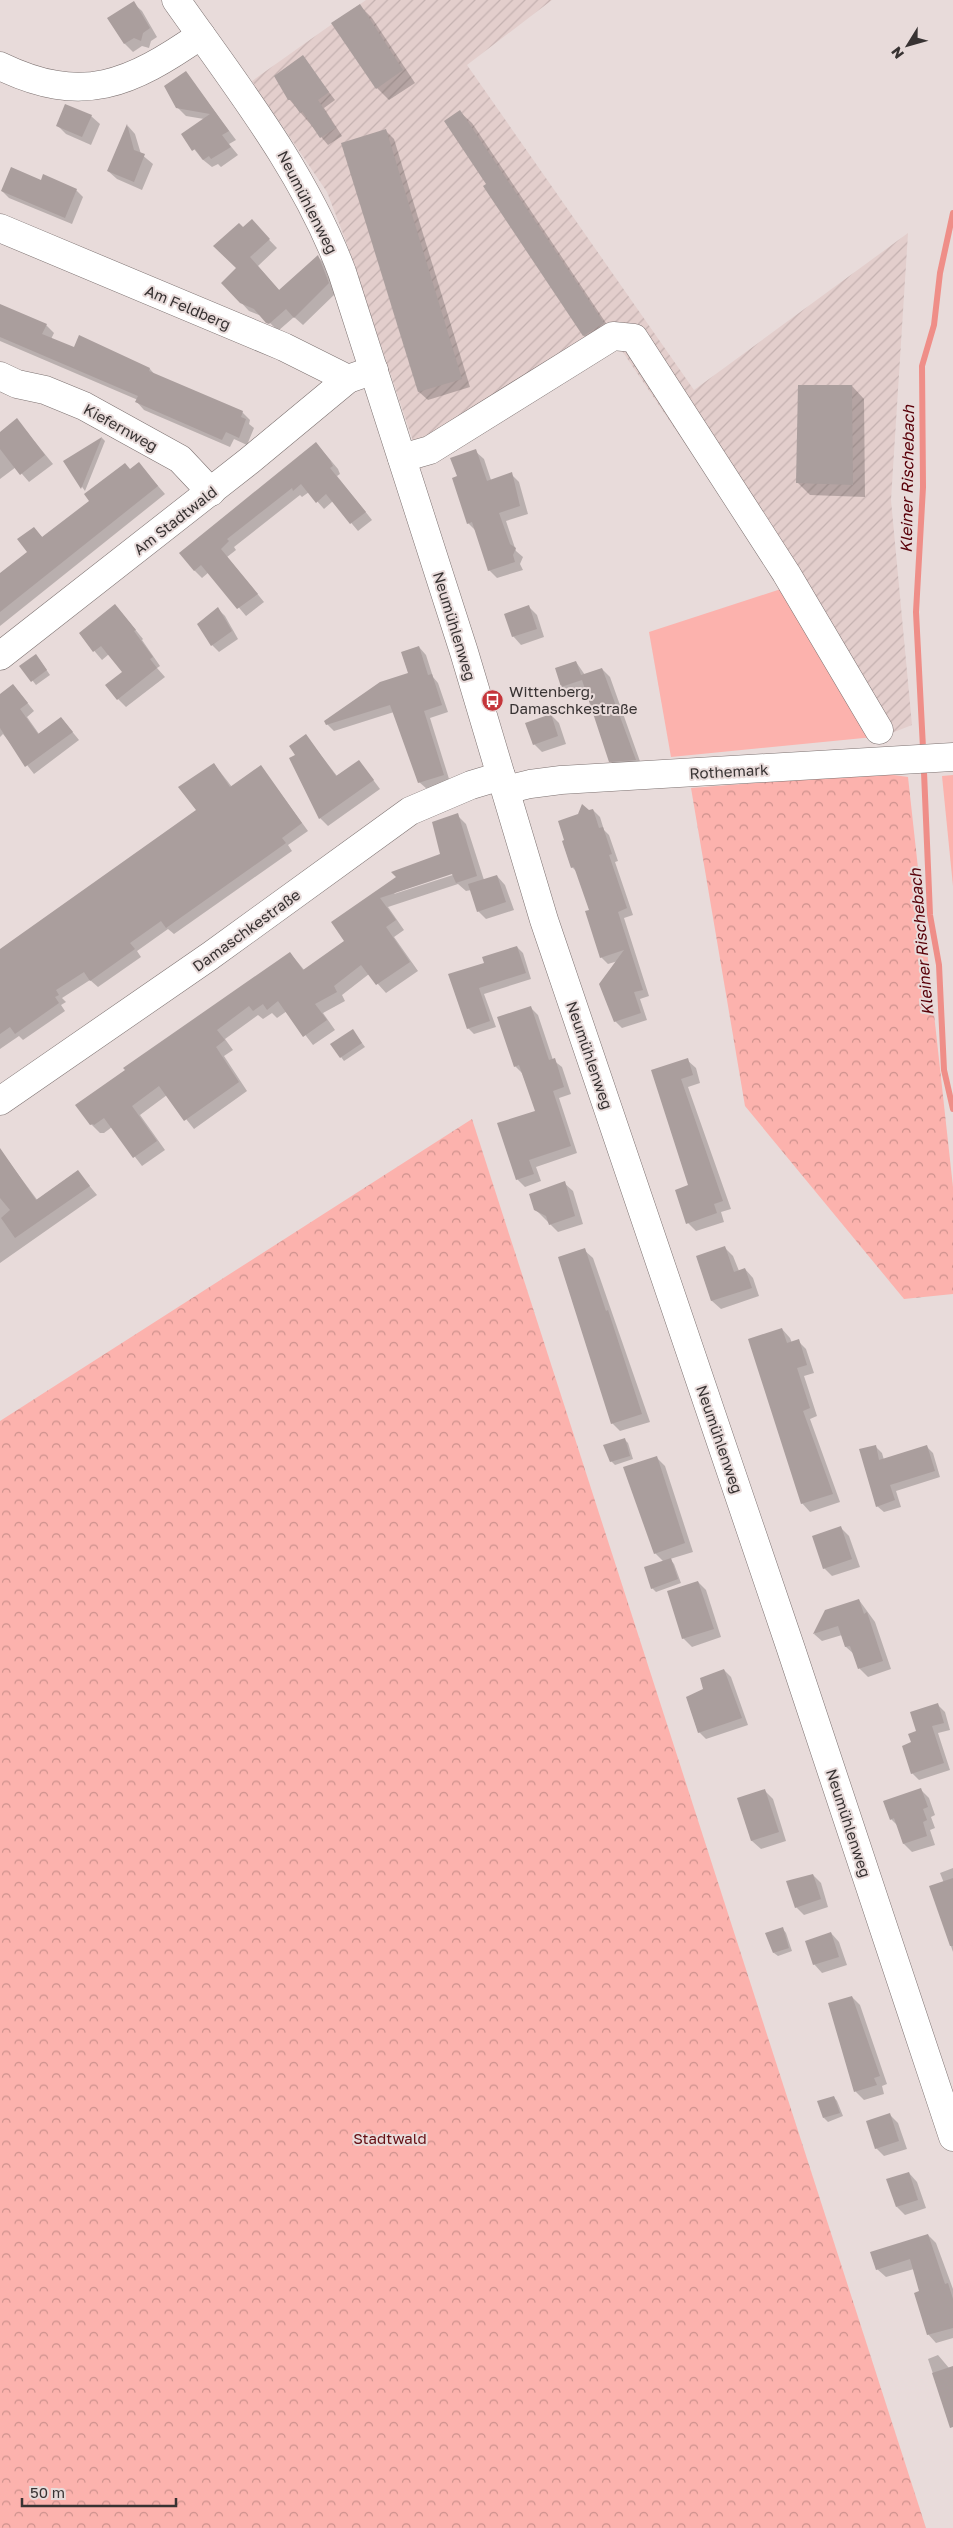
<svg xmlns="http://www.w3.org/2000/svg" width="953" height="2528" viewBox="0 0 953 2528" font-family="'Golos Text',sans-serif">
  <defs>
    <pattern id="industrial-furrows" width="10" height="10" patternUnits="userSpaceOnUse" patternTransform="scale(1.25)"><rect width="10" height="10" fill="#e3cecc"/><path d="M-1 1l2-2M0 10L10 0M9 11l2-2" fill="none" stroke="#c4b1b0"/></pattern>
    <pattern id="forest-crowns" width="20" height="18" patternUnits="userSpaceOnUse" patternTransform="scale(1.25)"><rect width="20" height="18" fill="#fcb2ad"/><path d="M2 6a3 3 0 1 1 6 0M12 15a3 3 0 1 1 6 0" fill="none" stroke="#cd918d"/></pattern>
  </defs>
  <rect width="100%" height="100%" fill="#e8dbda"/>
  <polygon fill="url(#industrial-furrows)" points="366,0 552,0 467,65 694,390 908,233 891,500 912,725 884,736 618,345 422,468 347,244 327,192 252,81"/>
  <g fill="#fcb2ad">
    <polygon points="784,588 884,736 671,757 649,632"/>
    <polygon points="953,775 953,886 942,776"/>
  </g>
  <g fill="url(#forest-crowns)">
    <polygon points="880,773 908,777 953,1187 953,1294 904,1299 745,1106 691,788"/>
    <polygon points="472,1119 926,2528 0,2528 0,1421"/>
  </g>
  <g fill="#0003" fill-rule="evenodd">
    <polygon points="133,3 142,11 157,37 151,41 149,48 142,46 133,52 125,44 109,18"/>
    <polygon points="360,6 372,18 415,83 389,100 377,88"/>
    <polygon points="302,57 335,100 324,108 342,136 328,145 289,99"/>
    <polygon points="186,73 236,140 229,144 238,155 221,167 218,164 212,167 202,159 183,135 204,119 186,116 177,107"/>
    <polygon points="460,112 472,123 614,335 595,347 584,336 485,187 488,184"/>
    <polygon points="91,116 100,124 91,145 66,134 58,126"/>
    <polygon points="128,126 135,134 141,154 153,164 142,190 117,179 108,171"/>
    <polygon points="386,131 394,139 470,387 428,400 419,392 343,144"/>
    <polygon points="42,182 76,190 83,197 72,224 9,198 2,191"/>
    <polygon points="251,221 277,248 258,266 280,291 318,257 326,265 337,292 303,325 294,317 278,331 264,317 249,311 223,283 238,268 243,229"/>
    <polygon points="0,305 46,325 54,333 51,339 75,349 150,369 156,376 242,412 250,420 249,424 254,428 247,445 234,439 230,447 144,410 137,402 138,400 0,341"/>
    <polygon points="852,386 864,399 865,497 810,495 798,483"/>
    <polygon points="17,420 53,464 29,482 16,467 0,479 0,433"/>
    <polygon points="102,438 105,441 85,491 64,462"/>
    <polygon points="316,443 338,469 340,474 337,476 372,520 358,531 333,501 324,509 309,492 302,497 300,495 234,547 236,550 227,557 264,602 246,616 209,572 202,578 194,570"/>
    <polygon points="475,451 484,459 491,480 511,474 519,482 528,514 506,521 516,551 523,557 520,564 523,570 497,578 489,570 476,531 468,523 458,477"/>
    <polygon points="139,464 165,494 0,626 0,575 29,553 34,528 43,538"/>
    <polygon points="115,605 143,639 142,640 160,666 157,668 165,677 126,707 118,699 124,672 109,654 102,660 80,634"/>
    <polygon points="529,607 537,615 544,637 521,645 513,636"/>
    <polygon points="218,609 225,616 238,639 219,652 212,645"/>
    <polygon points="419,647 426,655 433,677 438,683 448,712 430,718 450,782 427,789 419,782 394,712 334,731 327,724 409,674"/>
    <polygon points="39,659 50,675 36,685 21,666"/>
    <polygon points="576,662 585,675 602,669 610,677 642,767 618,768 610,761 586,688 570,694 562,687 556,669"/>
    <polygon points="13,685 34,711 27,717 39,734 61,718 79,740 34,774 3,734 0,737 0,695"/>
    <polygon points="551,715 559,723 566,744 542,752 534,744"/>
    <polygon points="306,736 337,776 359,761 380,789 328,826 320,818 296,755"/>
    <polygon points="214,764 232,787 261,767 308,831 288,845 292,851 174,934 168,929 137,951 141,957 98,987 90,980 62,998 66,1002 61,1005 65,1011 23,1040 19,1036 0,1049 0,951 197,811"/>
    <polygon points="593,810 600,817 604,830 609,835 618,861 615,862 633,915 624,918 649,996 640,999 647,1020 622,1028 615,1021 618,961 608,964 601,957 590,910 577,872 572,867 589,812"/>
    <path d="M457,815L466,824L484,880L497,876L505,885L514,910L486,919L478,911L471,890L466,891L458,884L388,907L404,930L394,937L418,971L386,993L369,974L342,995L345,1001L323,1013L335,1030L313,1045L287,1011L277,1018L272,1013L263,1019L258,1015L225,1039L233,1050L224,1056L247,1091L194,1129L167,1095L140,1115L165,1150L142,1166L112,1127L104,1133H100L91,1124L290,953L305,971L346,941L333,923L441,854ZM458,871L459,873L394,894L398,890Z"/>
    <polygon points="517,947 523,953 531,979 484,994 496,1027 474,1034 468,1028 485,964"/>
    <polygon points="531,1008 538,1015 553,1060 562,1067 571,1094 559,1098 577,1153 536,1167 541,1181 525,1187 517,1179 537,1112 522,1073 515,1066"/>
    <polygon points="356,1035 365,1047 344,1061 341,1057"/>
    <polygon points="687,1060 696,1068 700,1083 688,1087 731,1209 721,1212 724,1222 696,1231 688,1223 690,1186 653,1071"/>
    <polygon points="3,1154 38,1201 78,1172 97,1195 0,1263 0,1156"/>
    <polygon points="564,1183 573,1191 583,1224 558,1232 535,1209"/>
    <polygon points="725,1248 733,1256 739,1271 745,1269 753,1278 759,1296 721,1309 712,1301 698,1257"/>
    <polygon points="584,1250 593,1258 650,1422 620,1431 612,1423"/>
    <polygon points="782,1329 790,1338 792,1343 798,1341 806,1349 814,1373 804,1376 817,1416 810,1419 840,1502 810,1512 802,1503"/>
    <polygon points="624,1439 628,1443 633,1459 615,1465 611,1461"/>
    <polygon points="875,1446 882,1453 884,1460 927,1447 933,1453 940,1477 896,1491 901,1507 884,1512 877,1506"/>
    <polygon points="656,1457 665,1466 693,1552 670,1559 674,1564 681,1583 656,1592 652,1588 664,1562 655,1553"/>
    <polygon points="841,1528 849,1536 860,1567 832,1576 824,1568"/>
    <polygon points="698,1582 706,1590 721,1637 692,1647 683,1638"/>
    <polygon points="859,1600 875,1622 891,1669 868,1677 860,1669 855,1655 846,1647 842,1635 822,1641 814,1634"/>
    <polygon points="724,1670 731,1677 748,1725 706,1739 699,1732 705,1689"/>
    <polygon points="938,1705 945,1712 950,1730 938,1733 950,1770 919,1780 912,1773 913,1743"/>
    <polygon points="764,1790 773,1799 786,1841 761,1849 752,1841 739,1799"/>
    <polygon points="921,1790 929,1798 935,1815 931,1817 935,1828 930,1830 935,1845 912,1852 904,1844 898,1826 891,1819"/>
    <polygon points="953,1868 953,1952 931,1887 944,1883 940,1873"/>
    <polygon points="813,1875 821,1883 828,1907 804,1915 796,1907"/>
    <polygon points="783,1929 786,1933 792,1951 778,1956 774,1953"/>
    <polygon points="831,1933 839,1942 847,1965 822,1973 814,1964"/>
    <polygon points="852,1997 860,2005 887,2084 882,2086 884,2094 864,2100 856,2092 830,2004"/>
    <polygon points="834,2097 837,2101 843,2116 828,2122 824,2118"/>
    <polygon points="890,2115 898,2123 907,2149 884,2156 876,2148"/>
    <polygon points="909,2173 917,2182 926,2208 905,2215 897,2207"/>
    <polygon points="928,2235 936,2243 953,2289 953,2338 936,2343 928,2334 921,2292 914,2269 886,2277 877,2269"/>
    <polygon points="938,2355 949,2368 953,2367 953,2411 943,2403 928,2359"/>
  </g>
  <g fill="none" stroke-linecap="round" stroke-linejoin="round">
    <g stroke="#ef8e88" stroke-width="6">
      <polyline points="923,748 916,612 923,487 922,366 934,325 940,273 953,213"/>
      <polyline points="924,772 930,915 939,965 944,1070 953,1109"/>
    </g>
  </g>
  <g fill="#aa9e9d">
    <polygon points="134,1 150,28 143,33 141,41 134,38 124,44 107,18"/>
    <polygon points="360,4 403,70 376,89 331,23"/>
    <polygon points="303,55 329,92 318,100 336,128 320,138 302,111 300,113 291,100 288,100 274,76"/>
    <polygon points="186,71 229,131 222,135 231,147 211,159 209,156 203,160 195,149 192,151 181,134 210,114 176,108 164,86"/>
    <polygon points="65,104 92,115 82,137 56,126"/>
    <polygon points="460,110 604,323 583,336 483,186 486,184 444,121"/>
    <polygon points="127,124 134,150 145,154 134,182 107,171"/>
    <polygon points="386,129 462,379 418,392 341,143"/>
    <polygon points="11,167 41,180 43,174 77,189 65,218 1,191"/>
    <polygon points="252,219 270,239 250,257 279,290 318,255 329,283 294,318 286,309 269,324 266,323 254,309 240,303 221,283 236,268 213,246 239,223 243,227"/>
    <polygon points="0,304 47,324 42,334 74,347 79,335 150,368 149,371 243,411 241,417 246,419 239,438 226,432 222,440 135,402 138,396 0,337"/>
    <polygon points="798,385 852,385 853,485 796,483"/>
    <polygon points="17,418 45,455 20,475 0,449 0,432"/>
    <polygon points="102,437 81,489 63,461"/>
    <polygon points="316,442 330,460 333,466 330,468 366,512 350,524 326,494 316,503 301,484 293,491 292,488 227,539 229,541 221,549 258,594 237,609 201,565 194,571 179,553"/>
    <polygon points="476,449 487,481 512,472 520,506 499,513 510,544 516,548 513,555 515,562 488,571 472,522 467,524 452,478 457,476 450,458"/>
    <polygon points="139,462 158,486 0,612 0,573 27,552 17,539 34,527 42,537 89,501 84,494 125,463 130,469"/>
    <polygon points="115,604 136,630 134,631 153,657 150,659 157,668 117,700 105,685 122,672 101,646 93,652 79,633"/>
    <polygon points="529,605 537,629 512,637 504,614"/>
    <polygon points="218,607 232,631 211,646 197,624"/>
    <polygon points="419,646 428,675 432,674 442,705 424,711 444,775 418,783 390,705 326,725 324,721 380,682 408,673 401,652"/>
    <polygon points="36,654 47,670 31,682 19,666"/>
    <polygon points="576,661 581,675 602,668 636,760 609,762 582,680 561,687 555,668"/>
    <polygon points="13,684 28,703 20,709 38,734 61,717 73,732 25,767 0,728 0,694"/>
    <polygon points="551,714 558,736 533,745 525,723"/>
    <polygon points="306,734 336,776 359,760 374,780 319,819 289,758 295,755 289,746"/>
    <polygon points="214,763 230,787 261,765 302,823 282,838 286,843 166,928 161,921 130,943 135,949 90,981 84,972 56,990 59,995 55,997 59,1003 15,1034 10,1027 0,1034 0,949 196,810 178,787"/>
    <polygon points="582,804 589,810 593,809 599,828 603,827 612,854 609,855 627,908 618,912 643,990 634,992 641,1013 614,1022 599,984 624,950 600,958 585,911 589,910 574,867 571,868 562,841 564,840 558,821 578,814"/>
    <polygon points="458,813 477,876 456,883 452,874 380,898 396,920 386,927 410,962 376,985 361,965 334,986 337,992 315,1004 327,1020 303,1037 278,1001 267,1010 263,1004 253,1011 249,1006 217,1030 225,1040 216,1047 239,1082 184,1121 159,1086 132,1106 157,1141 133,1158 104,1118 94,1125 93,1124 90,1125 75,1105 125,1070 123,1068 290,952 303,970 344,941 331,922 396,877 391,872 440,854 432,822"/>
    <polygon points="497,875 506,902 477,912 468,884"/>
    <polygon points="517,946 526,973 479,988 490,1021 467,1029 448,974 484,963 482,957"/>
    <polygon points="531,1006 549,1060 555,1058 564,1087 553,1091 571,1146 529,1160 534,1174 516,1180 497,1123 535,1111 519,1065 514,1067 497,1017"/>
    <polygon points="353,1029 362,1043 340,1058 330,1044"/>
    <polygon points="688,1058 693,1075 681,1079 723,1201 714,1204 717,1213 686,1224 675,1190 688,1185 651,1070"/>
    <polygon points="0,1148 36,1200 78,1170 90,1186 15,1238 1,1218 10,1210 0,1198"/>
    <polygon points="565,1181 575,1216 549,1225 546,1216 534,1210 529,1194"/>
    <polygon points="725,1246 734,1272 745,1268 752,1288 711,1301 696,1256"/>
    <polygon points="585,1248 606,1311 608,1310 642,1414 611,1424 558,1257"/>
    <polygon points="782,1328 787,1343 799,1339 807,1365 797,1368 810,1408 803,1411 833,1494 801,1504 748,1339"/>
    <polygon points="625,1438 630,1456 610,1462 603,1445"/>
    <polygon points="876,1445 879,1460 927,1445 935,1471 890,1485 895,1500 876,1507 859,1449"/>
    <polygon points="657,1456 685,1543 654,1554 623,1467"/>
    <polygon points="841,1526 852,1559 823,1569 812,1536"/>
    <polygon points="671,1558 678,1579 651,1589 644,1567"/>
    <polygon points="698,1581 714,1629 682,1639 667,1591"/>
    <polygon points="859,1599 864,1614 867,1612 883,1661 858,1669 850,1646 845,1647 838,1626 813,1634 825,1610"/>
    <polygon points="724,1669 742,1718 698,1733 686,1697 703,1689 700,1678"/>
    <polygon points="938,1703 944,1723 932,1726 944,1763 911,1774 902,1746 911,1742 908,1734 916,1731 910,1712"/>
    <polygon points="921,1788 928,1807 923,1809 927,1820 923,1822 927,1836 903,1844 894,1818 890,1820 883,1801"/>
    <polygon points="765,1789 779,1832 751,1841 737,1798"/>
    <polygon points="813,1874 821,1899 795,1908 786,1881"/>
    <polygon points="953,1878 953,1946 950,1946 929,1886"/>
    <polygon points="783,1927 789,1948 773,1953 765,1933"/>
    <polygon points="831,1932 839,1957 813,1965 805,1941"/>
    <polygon points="852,1996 880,2076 874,2078 877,2085 854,2092 828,2003"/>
    <polygon points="834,2096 840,2113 823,2118 817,2101"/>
    <polygon points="890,2113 899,2141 875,2149 866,2121"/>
    <polygon points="909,2172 918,2200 896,2207 886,2179"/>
    <polygon points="928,2234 945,2284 948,2283 953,2299 953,2328 927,2335 914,2293 919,2291 910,2259 876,2270 870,2252"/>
    <polygon points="953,2366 953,2427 950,2428 932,2373"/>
  </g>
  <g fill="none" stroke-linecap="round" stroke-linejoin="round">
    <defs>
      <g id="minor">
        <path d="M176,0C238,88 304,171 342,272L464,652L544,920L791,1649L953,2137"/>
        <path d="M0,66C83,106 130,84 201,35"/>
        <polyline points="0,228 284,347 348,379"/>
        <polyline points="0,376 17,384 45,390 84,406 180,459 211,492"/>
        <polyline points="402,458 430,450 613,336 634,338 786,573 879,730"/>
        <polyline points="0,656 249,461 348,379 374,370"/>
        <polyline points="506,790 530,784 561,780 953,757"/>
        <polyline points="0,1101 210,956 410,811 471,785 501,776"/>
      </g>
    </defs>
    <use href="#minor" stroke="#7c7170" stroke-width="29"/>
    <use href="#minor" stroke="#fff" stroke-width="28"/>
  </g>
  <defs>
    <symbol id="bus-disc" viewBox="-11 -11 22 22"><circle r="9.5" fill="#c5353a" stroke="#e8dbda"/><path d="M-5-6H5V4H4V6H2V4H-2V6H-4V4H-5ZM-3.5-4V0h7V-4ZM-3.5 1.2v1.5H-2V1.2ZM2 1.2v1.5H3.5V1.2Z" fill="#fff"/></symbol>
  </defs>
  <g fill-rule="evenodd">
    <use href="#bus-disc" x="480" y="688" width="25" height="25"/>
  </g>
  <g text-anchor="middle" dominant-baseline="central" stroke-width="4" stroke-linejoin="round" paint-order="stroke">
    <g font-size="15" fill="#383333" stroke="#e8dbda">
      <text transform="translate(308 202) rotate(63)">Neumühlenweg</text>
      <text transform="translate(188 307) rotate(23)">Am Feldberg</text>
      <text transform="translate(121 427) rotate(29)">Kiefernweg</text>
      <text transform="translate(175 520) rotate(-38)">Am Stadtwald</text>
      <text transform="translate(455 626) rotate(73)">Neumühlenweg</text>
      <text transform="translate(729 771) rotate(-3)">Rothemark</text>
      <text transform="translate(246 930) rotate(-36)">Damaschkestraße</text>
      <text transform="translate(590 1055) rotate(71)">Neumühlenweg</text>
      <text transform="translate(720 1439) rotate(71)">Neumühlenweg</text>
      <text transform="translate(849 1823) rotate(72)">Neumühlenweg</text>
    </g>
    <g font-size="15" fill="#383333" stroke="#e8dbda" text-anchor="start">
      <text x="509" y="691">Wittenberg,<tspan x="509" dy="17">Damaschkestraße</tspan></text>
    </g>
    <g font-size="15" fill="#661015" stroke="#e8dbda">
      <text x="390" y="2138">Stadtwald</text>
    </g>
    <g font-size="16" font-style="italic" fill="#590009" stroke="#e8dbda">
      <text transform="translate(907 479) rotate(-89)">Kleiner Rischebach</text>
      <text transform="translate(921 942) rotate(-95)">Kleiner Rischebach</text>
    </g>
  </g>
  <g transform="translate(908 45) rotate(233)" stroke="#e8dbda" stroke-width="4" paint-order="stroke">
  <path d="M0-4L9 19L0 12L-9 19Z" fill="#383333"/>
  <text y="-8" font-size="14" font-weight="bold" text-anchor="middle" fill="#383333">N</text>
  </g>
  <path d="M22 2498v8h154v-8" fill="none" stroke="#383333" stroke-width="2.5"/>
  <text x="30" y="2498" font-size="15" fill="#383333" stroke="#e8dbda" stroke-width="4" paint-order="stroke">50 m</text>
</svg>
